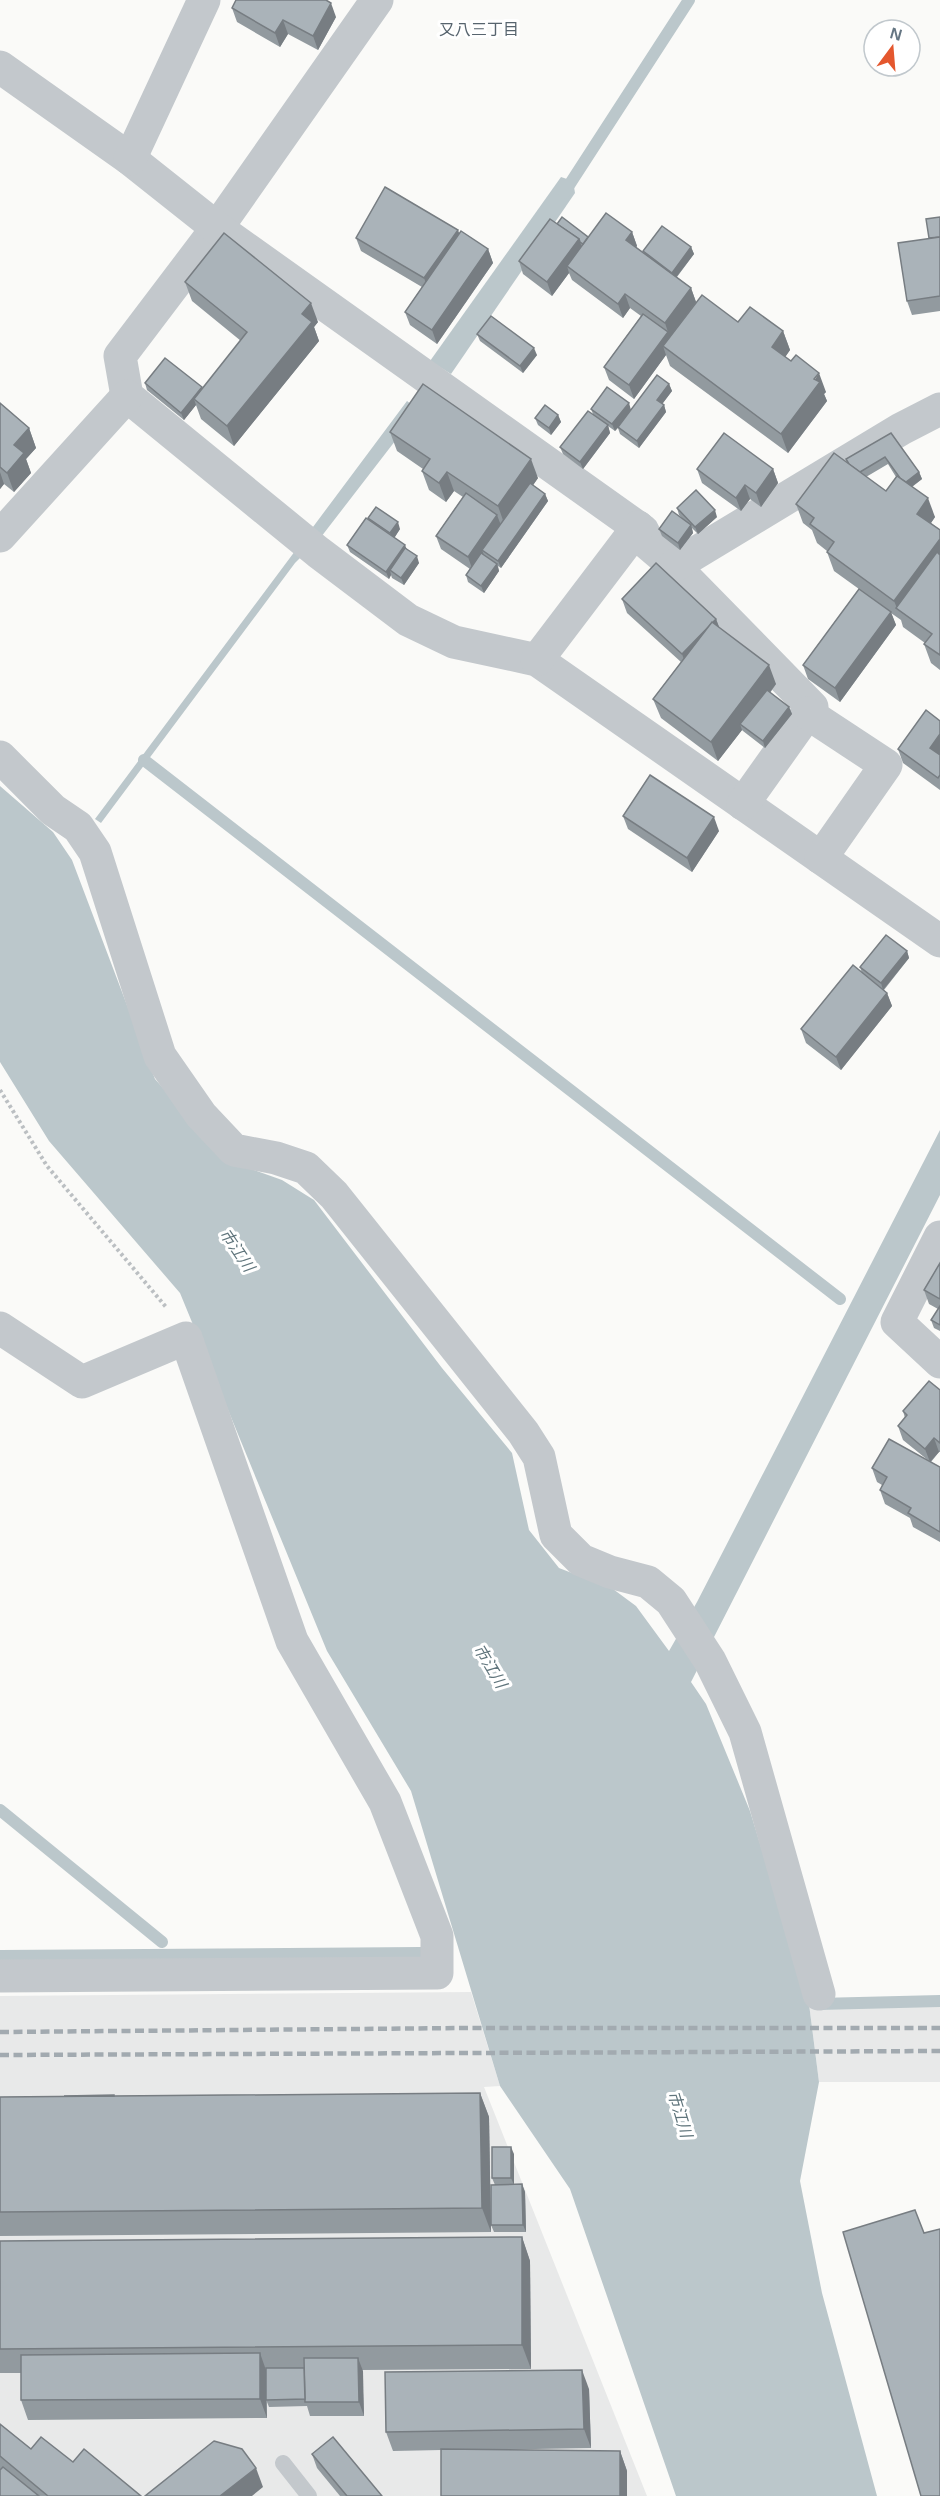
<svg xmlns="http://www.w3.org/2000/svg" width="940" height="2496" viewBox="0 0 940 2496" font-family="Helvetica,'Noto Sans JP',sans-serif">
  <rect width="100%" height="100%" fill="#fafaf8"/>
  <g fill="#e8e9e9">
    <polygon points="471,1992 500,2086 484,2087 647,2496 0,2496 0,1996"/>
    <polygon points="940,2002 940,2082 819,2082 809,2004"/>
  </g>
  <g fill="#bbc7cb">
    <polygon points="561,177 573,181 575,193 451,374 430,361"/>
    <polygon points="407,401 419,410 321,537 295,563 101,823 95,819"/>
    <polygon points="0,786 53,832 72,860 155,1079 217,1149 240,1165 282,1180 314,1200 442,1368 512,1453 529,1530 559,1568 613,1589 636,1606 669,1651 697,1602 940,1130 940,1195 691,1682 706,1704 750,1811 809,2004 819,2082 800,2181 822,2293 877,2496 676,2496 570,2189 500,2086 411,1791 327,1651 180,1293 49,1141 0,1062"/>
  </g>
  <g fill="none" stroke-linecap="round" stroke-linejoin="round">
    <g stroke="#bbc7cb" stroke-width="12">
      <polyline points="564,193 689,0"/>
      <polyline points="144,760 840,1299"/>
      <polyline points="0,1810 162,1942"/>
      <polyline points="0,1956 421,1953"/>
      <polyline points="818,2004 940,2001"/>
    </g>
    <polyline stroke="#bbbfc2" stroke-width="4" stroke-dasharray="3 3" stroke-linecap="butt" points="0,1090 47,1166 166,1307"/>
    <polyline stroke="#c3c8cc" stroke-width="16" points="283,2463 309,2496"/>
    <g stroke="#c3c8cc" stroke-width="33">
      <polyline points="377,0 217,228 120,356 127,396 318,552 408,620 454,642 537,660 940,941"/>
      <polyline points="0,67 130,159 217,228 643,531 647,543 674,566 812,707 743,804"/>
      <polyline points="130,159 204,0"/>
      <polyline points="0,536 127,396"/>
      <polyline points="674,566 901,429 940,409"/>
      <polyline points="537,660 638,527"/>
      <polyline points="807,713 886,765 821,858"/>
      <polyline points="0,757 53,810 78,827 95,852 160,1056 201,1115 234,1150 276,1158 306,1168 334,1195 523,1432 539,1457 556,1535 581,1560 610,1572 648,1582 671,1601 710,1661 745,1732 819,1994"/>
      <polyline points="940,1237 897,1322 940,1362"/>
      <polyline points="0,1328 82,1382 186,1338 292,1641 385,1802 437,1936 437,1973 0,1976"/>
    </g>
    <g stroke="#a2aab0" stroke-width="4.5" stroke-dasharray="9 4.5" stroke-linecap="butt">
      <polyline points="0,2032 469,2028 940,2028"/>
      <polyline points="0,2055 940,2051"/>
    </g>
  </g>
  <g fill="#929a9f" fill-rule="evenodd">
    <polygon points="232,8 336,17 318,50 288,34 280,47 237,22"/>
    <polygon points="940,217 940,311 912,315 907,301 929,238"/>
    <polygon points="557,224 588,237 632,232 637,246 636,247 644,253 691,247 694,254 677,277 691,288 696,302 738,322 783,331 790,350 785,357 826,392 824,394 827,401 788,453 670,366 666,355 634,399 609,380 604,367 641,316 630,308 623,318 572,280 569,273 552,296 523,274 519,261"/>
    <polygon points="460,233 488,249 493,263 437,344 410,325 405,312 422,287 361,251 356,238"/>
    <polygon points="185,282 318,322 314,327 319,341 234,446 201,419 196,405 184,420 147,390 145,383 203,388 241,341 192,301"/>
    <polygon points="477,334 537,355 523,373 480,341"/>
    <polygon points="669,384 672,391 662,404 664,405 666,412 639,448 620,434 618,428 615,431 608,426 610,433 583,469 563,454 560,447 593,414 591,409 631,409"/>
    <polygon points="0,403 29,428 36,448 26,459 31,473 14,492 4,484 0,489"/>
    <polygon points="558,415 561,422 551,435 538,425 535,418"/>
    <polygon points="390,432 538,478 533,485 545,494 548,501 501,568 498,566 499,571 484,593 468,582 466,575 470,569 441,549 436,536 463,497 454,491 446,502 429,490 422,471 423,469 397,451"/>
    <path d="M891,433L919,472L922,479L912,487L935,517L931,523L940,530V670L931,663L924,644L925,643L903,627L901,620L891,613L896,625L840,702L808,679L803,665L859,589L834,571L827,552V551L817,543L812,530L803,523L796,504L847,463L846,459ZM888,464L896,477L886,491L866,477Z"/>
    <polygon points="697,469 773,469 778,483 761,507 750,499 741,511 702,483"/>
    <polygon points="677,508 717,517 698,534 692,528 693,533 680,550 662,536 659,529 686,522 679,515"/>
    <polygon points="368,518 400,529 394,538 406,549 419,563 404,585 392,578 391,575 389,579 350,552 347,545 369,520"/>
    <polygon points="622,599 716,619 719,627 776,684 770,693 789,707 792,714 765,748 743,731 742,730 718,761 661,718 653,699 681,662 627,613"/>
    <polygon points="940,721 940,790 903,763 898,749"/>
    <polygon points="623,816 719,831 692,872 628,829"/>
    <polygon points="907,951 909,958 884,990 887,993 892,1006 841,1070 806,1043 801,1029 862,973 860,967"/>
    <polygon points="940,1263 940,1331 934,1328 931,1320 938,1309 929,1304 924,1290"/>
    <polygon points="940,1390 940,1452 939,1452 931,1462 940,1467 940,1542 913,1527 910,1518 885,1504 880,1490 882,1485 877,1482 872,1468 929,1461 903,1440 898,1426 905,1418 903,1411"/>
    <polygon points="480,2093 489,2117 491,2232 0,2236 0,2097"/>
    <polygon points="514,2154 514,2184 522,2184 525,2192 526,2232 494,2232 491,2225 495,2185 492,2178"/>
    <polygon points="522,2237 530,2261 531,2369 362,2370 364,2416 310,2416 307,2406 269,2407 267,2402 267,2418 28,2420 21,2400 21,2373 0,2373 0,2241"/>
    <polygon points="589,2389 591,2448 476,2450 620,2451 627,2471 627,2496 441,2496 441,2450 393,2451 386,2432"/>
    <polygon points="0,2424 31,2449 73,2462 141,2496 0,2496"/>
    <polygon points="312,2454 382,2496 340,2496 317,2468"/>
  </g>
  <g fill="#777d82">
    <polygon points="331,3 336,17 318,50 313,36"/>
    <polygon points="283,20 288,34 280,47 275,33"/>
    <polygon points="458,230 463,243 429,291 424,278"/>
    <polygon points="632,232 637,246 631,254 626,240"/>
    <polygon points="579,239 584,253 567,266 569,273 552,296 547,282"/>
    <polygon points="691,247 694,254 674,280 672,273"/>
    <polygon points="488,249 493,263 437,344 432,330"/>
    <polygon points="691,288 696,302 663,346 666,355 634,399 629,385 668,332 665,323"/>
    <polygon points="625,294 630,308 623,318 618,304"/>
    <polygon points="311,303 318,322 314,327 319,341 234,446 227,426 302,314"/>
    <polygon points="783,331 790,350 779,366 772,347"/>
    <polygon points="534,348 537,355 523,373 520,366"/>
    <polygon points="819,373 826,392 824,394 827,401 788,453 781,434"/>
    <polygon points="669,384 672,391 660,407 657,400"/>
    <polygon points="202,387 205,394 194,399 196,405 184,420 181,413"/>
    <polygon points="629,403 631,410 615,431 612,424"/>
    <polygon points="664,405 666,412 639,448 637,441"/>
    <polygon points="558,415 561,422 551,435 549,428"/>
    <polygon points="608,425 610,433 583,469 580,462"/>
    <polygon points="29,428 36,448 26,459 31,473 14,492 7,473 14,445"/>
    <polygon points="531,459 538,478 505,526 498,506"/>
    <polygon points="773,469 778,483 761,507 756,493"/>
    <polygon points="0,472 4,484 0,489"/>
    <polygon points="447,472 454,491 446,502 439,483"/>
    <polygon points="919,472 922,479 906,491 904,483"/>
    <polygon points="745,485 750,499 741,511 736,498"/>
    <polygon points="545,494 548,501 501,568 498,561"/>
    <polygon points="928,498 935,517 924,533 917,514"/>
    <polygon points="715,510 717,517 698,534 695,527"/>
    <polygon points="497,515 502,528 482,550 484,555 473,571 468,557"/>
    <polygon points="398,522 400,529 393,540 390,533"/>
    <polygon points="691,525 693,533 680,550 678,543"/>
    <polygon points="940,539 940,568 897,608 894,601"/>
    <polygon points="405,545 408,552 390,570 391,575 389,579 386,572"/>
    <polygon points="417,556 419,563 404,585 401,578"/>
    <polygon points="497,564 499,571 484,593 481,586"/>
    <polygon points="891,612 896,625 840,702 835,688"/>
    <polygon points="716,619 721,632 687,668 682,654"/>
    <polygon points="769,665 776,684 744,727 740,724 742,730 718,761 711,742"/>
    <polygon points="789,707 792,714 765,748 763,741"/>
    <polygon points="940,734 940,755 930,748"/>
    <polygon points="714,817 719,831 692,872 687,858"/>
    <polygon points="907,951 909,958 883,990 881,983"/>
    <polygon points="887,993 892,1006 841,1070 836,1057"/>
    <polygon points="934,1438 939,1452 930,1462 925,1449"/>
    <polygon points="480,2093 489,2117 491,2232 482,2208"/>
    <polygon points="511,2147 514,2154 514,2185 511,2178"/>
    <polygon points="522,2184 525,2192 526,2232 523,2225"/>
    <polygon points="522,2237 530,2261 531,2369 522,2345"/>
    <polygon points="260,2353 267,2373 266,2400 267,2418 260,2399"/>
    <polygon points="358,2358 363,2371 364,2416 359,2402"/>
    <polygon points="582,2370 589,2389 591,2448 584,2429"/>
    <polygon points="620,2451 627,2471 627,2496 620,2496"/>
    <polygon points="256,2468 263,2487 252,2496 220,2496"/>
  </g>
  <g fill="#aab3b9" stroke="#777d82" stroke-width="1.5">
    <polygon points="236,0 326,0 331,3 313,36 283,20 275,33 232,8"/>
    <polygon points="385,187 458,230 424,278 356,238"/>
    <polygon points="606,213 632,232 626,240 691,288 665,323 625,294 618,304 567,266"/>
    <polygon points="562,217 588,237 583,244 580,242 579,239 557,224"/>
    <polygon points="940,217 940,237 929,238 926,219"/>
    <polygon points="550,219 579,239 547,282 519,261"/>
    <polygon points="662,226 691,247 672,273 643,251"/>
    <polygon points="461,231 488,249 432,330 405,312"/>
    <polygon points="224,233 311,303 302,314 312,322 227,426 194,399 247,332 185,282"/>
    <polygon points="940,237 940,296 907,301 898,243"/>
    <polygon points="702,295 738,322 750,307 783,331 772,347 791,361 796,355 819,373 814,379 820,382 781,434 663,346"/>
    <polygon points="643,314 668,332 629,385 604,367"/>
    <polygon points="491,316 534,348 520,366 477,334"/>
    <polygon points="165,358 202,387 181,413 145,383"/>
    <polygon points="657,375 669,384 657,400 664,405 637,441 618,427"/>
    <polygon points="423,384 531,459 498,506 447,472 439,483 422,471 430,459 390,432"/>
    <polygon points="607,387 629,403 612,424 591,409"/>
    <polygon points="0,403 29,428 14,445 24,453 7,473 0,467"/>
    <polygon points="545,405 558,415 549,428 535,418"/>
    <polygon points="588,411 608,425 580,462 560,447"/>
    <polygon points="724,433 773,469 756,493 745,485 736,498 697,469"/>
    <polygon points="891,433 919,472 906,482 900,478 885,457 860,472 849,464 846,459"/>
    <polygon points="834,453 886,491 897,476 928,498 917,514 940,530 940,539 894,601 827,552 834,542 810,524 814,518 796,504"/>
    <polygon points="530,483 545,494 498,561 482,550"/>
    <polygon points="696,490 715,510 695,527 677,508"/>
    <polygon points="466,493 497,515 468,557 436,536"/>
    <polygon points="376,507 398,522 390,533 368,518"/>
    <polygon points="672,511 691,525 678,543 659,529"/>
    <polygon points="366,518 405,545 386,572 347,545"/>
    <polygon points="405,548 417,556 401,578 390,570"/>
    <polygon points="937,552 940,555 940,655 924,644 932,634 896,608"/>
    <polygon points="481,553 497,564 481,586 466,575"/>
    <polygon points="656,563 716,619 682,654 622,599"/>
    <polygon points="859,589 891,612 835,688 803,665"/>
    <polygon points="712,622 769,665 711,742 653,699"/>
    <polygon points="767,690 789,707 763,741 740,724"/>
    <polygon points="926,710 940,721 940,734 930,748 940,755 940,775 938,778 898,749"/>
    <polygon points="650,775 714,817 687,858 623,816"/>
    <polygon points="886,935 907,951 881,983 860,967"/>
    <polygon points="853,965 887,993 836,1057 801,1029"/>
    <polygon points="940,1263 940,1299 924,1290"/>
    <polygon points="940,1306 940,1325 931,1320"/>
    <polygon points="929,1381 940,1390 940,1443 934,1438 925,1449 898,1426 907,1415 903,1411"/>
    <polygon points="889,1439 940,1467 940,1532 908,1513 911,1508 880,1490 887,1477 872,1468"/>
    <polygon points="480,2093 482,2208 0,2212 0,2097"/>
    <polygon points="114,2095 114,2096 64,2096"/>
    <rect x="492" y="2147" width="19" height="31"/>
    <polygon points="522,2184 523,2225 491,2225 491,2185"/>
    <polygon points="915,2210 924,2233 940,2229 940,2496 921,2496 843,2232"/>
    <polygon points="522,2237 522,2345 0,2349 0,2241"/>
    <polygon points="260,2353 260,2399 21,2400 21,2355"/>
    <polygon points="304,2358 358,2358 359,2402 305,2402"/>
    <polygon points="266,2368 304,2368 305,2399 266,2400"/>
    <polygon points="582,2370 584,2429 386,2432 385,2372"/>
    <polygon points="0,2424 31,2449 41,2437 73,2462 84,2449 141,2496 48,2496 0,2456"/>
    <polygon points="333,2437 382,2496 347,2496 312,2454"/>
    <polygon points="214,2441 242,2449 256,2468 220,2496 145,2496"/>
    <polygon points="441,2449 620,2451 620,2496 441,2496"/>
    <polygon points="3,2467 39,2496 0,2496 0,2470"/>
  </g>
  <g text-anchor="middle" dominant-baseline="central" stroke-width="6" stroke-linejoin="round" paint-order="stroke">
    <g font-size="16" fill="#57646e" stroke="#fff">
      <text x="479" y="29">又八三丁目</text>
    </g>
    <g font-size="16" font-style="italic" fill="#60757c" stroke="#fff">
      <text transform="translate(237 1250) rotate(56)">市江川</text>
      <text transform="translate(490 1666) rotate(59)">市江川</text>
      <text transform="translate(680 2114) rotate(73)">市江川</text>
    </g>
  </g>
  <g transform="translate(892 48) rotate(16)"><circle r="28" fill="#ffffff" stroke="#c1c8cd" stroke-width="1.5"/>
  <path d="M0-4.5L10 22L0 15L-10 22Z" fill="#e4572e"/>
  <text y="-9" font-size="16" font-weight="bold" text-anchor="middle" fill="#657683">N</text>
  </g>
</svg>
